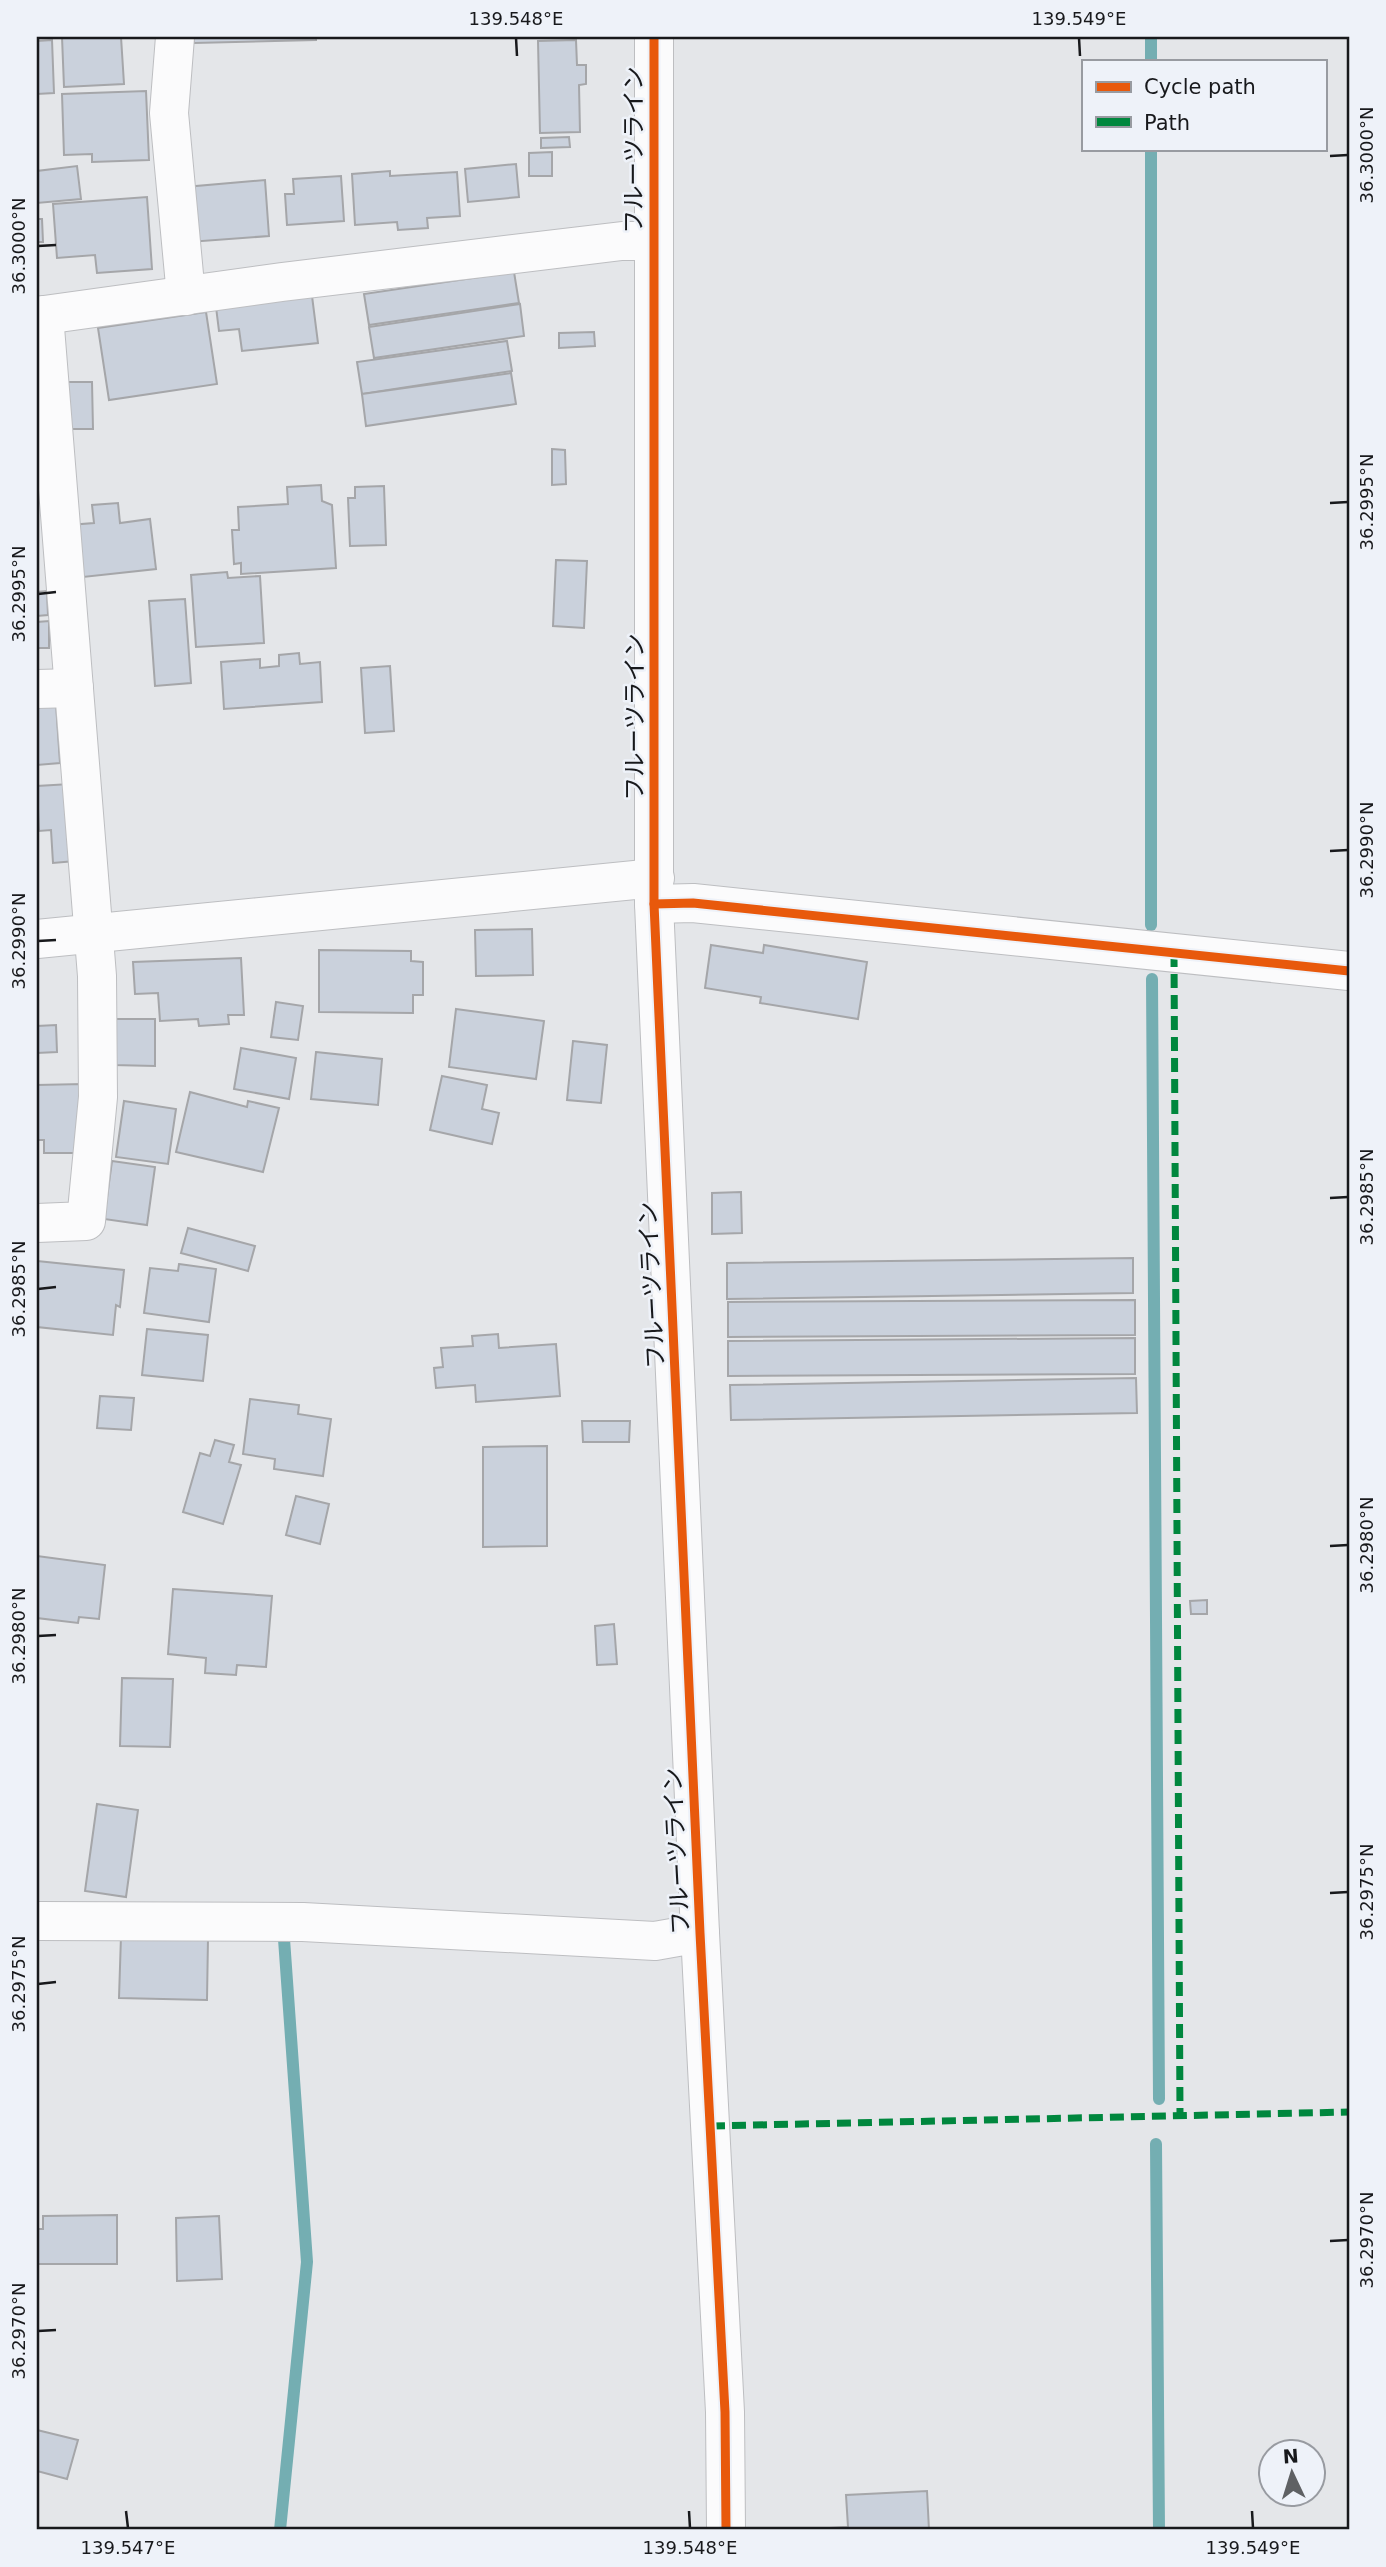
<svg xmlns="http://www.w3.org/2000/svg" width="1386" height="2567" viewBox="0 0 1386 2567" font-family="'DejaVu Sans','Noto Sans JP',sans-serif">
  <rect width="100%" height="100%" fill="#e4e6e9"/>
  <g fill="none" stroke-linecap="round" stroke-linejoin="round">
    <g stroke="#74aeb2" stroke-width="12">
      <polyline points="1151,37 1151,61"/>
      <polyline points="1151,149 1151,925"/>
      <polyline points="1152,979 1159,2099"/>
      <polyline points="1156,2144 1159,2530"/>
      <polyline points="280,2530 307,2262 284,1939"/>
    </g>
  </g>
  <g fill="#cad1dc" stroke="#a5a6a9" stroke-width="2">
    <polygon points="62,37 121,37 124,84 64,87"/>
    <polygon points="193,37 316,37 316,40 194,43"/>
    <polygon points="52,40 54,93 37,94 37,41"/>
    <polygon points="576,40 577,65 586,65 586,84 579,85 580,132 540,133 538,41"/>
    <polygon points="146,91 149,160 92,162 92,154 64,155 62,94"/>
    <polygon points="569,137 570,147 541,148 541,138"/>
    <polygon points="552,152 552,176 529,176 529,153"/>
    <polygon points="516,164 519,197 468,202 465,169"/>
    <polygon points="77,166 81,199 37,203 37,171"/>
    <polygon points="390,171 390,176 457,172 460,216 427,218 428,228 398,230 397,222 355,225 352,174"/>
    <polygon points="341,176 344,221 287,225 285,194 294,194 293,179"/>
    <polygon points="265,180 269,236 189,242 185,187"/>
    <polygon points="147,197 152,269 97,273 95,255 57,258 53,204"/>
    <polygon points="37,219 42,219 43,242 37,242"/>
    <polygon points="514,272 519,303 369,325 364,294"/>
    <polygon points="312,296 318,343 242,351 239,329 219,331 216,307"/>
    <polygon points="520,304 524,336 374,358 369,327"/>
    <polygon points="206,312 217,384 109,400 98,328"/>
    <polygon points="594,332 595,346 559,348 559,333"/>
    <polygon points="507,341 512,371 362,394 357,362"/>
    <polygon points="511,373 516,404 366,426 362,394"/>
    <polygon points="57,382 92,382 93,429 58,429"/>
    <polygon points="552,449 565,450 566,484 552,485"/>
    <polygon points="321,485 322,501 332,505 336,568 241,574 241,563 234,564 232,530 239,530 238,507 288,504 287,487"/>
    <polygon points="384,486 386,545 350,546 348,498 355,498 355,487"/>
    <polygon points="118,503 120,523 150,519 156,569 74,578 69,525 94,523 92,505"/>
    <polygon points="556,560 587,561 584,628 553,626"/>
    <polygon points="227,572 228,578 260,576 264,643 196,647 191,575"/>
    <polygon points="47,591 48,615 37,616 37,592"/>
    <polygon points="185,599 191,683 155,686 149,601"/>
    <polygon points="49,621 49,648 37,648 37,622"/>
    <polygon points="299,653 300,664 320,662 322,702 224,709 221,662 260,659 260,668 279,666 279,655"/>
    <polygon points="390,666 394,731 365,733 361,668"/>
    <polygon points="56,704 60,763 37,765 37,705"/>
    <polygon points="70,784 75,861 53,863 51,830 39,831 37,786"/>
    <polygon points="532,929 533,975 476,976 475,930"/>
    <polygon points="711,945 763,953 764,945 867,962 858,1019 760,1003 761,997 705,988"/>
    <polygon points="319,950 411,951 411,961 423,962 423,995 413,995 413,1013 319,1012"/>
    <polygon points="241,958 244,1015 228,1015 229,1024 199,1026 198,1019 160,1021 158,993 135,994 133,962"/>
    <polygon points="276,1002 303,1006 298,1040 271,1037"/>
    <polygon points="456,1009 544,1021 536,1079 449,1067"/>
    <polygon points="113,1019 155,1019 155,1066 113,1065"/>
    <polygon points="56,1025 57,1052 37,1053 37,1026"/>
    <polygon points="573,1041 607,1045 601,1103 567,1100"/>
    <polygon points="241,1048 296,1058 289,1099 234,1089"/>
    <polygon points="316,1052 382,1059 378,1105 311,1099"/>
    <polygon points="442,1076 487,1085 482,1109 499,1113 492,1144 430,1130"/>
    <polygon points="83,1084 84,1153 44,1153 44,1140 37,1140 37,1085"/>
    <polygon points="190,1092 247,1107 248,1101 279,1108 263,1172 176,1152"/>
    <polygon points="124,1101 176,1109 168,1164 116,1157"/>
    <polygon points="112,1161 155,1167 147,1225 104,1219"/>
    <polygon points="741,1192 742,1233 712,1234 712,1193"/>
    <polygon points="188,1228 255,1246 248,1271 181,1253"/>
    <polygon points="1133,1258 1133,1293 727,1299 727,1263"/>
    <polygon points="37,1261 124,1270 120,1307 116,1305 113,1335 37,1327"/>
    <polygon points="179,1264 216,1269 209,1322 144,1313 150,1268 178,1271"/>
    <polygon points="1135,1300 1135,1335 728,1337 728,1302"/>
    <polygon points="147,1329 208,1335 203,1381 142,1375"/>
    <polygon points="498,1334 499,1348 556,1344 560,1396 476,1402 475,1385 436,1388 434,1368 443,1367 441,1348 473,1346 472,1336"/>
    <polygon points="1135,1338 1135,1374 728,1376 728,1341"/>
    <polygon points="1136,1378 1137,1413 731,1420 730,1385"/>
    <polygon points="100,1396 134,1398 131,1430 97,1428"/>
    <polygon points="250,1399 299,1405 298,1414 331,1419 323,1476 274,1469 275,1459 243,1454"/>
    <polygon points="582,1421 630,1421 629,1442 583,1442"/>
    <polygon points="215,1440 234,1445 229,1462 241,1465 223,1524 183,1512 200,1453 210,1456"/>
    <polygon points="547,1446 547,1546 483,1547 483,1447"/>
    <polygon points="296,1496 329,1504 320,1544 286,1535"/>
    <polygon points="37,1556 105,1565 99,1619 79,1617 78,1623 37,1618"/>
    <polygon points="173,1589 272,1596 266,1667 237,1665 236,1675 205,1673 206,1658 168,1654"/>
    <polygon points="1207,1600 1207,1614 1191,1614 1190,1601"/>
    <polygon points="614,1624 617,1664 597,1665 595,1626"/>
    <polygon points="122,1678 173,1679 170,1747 120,1746"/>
    <polygon points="97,1804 138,1810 126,1897 85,1891"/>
    <polygon points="121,1936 208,1938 207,2000 119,1998"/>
    <polygon points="117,2215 117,2264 37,2264 37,2229 43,2229 43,2216"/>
    <polygon points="219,2216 222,2279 177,2281 176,2218"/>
    <polygon points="37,2430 78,2440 67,2479 37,2471"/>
    <polygon points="927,2491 929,2530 792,2530 848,2527 846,2495"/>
  </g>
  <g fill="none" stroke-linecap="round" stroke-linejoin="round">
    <defs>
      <g id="minor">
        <polyline points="175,37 169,113 186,296"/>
        <polyline points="654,37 654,904 700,1933 725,2412 726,2530"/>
        <polyline points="37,316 282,282 622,241 653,241"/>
        <polyline points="37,689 74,688"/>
        <polyline points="654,904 693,903 1349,971"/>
        <polyline points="37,939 655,878"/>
        <polyline points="37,1223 86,1221 98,1097 97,976 44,315"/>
        <polyline points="37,1921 303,1922 655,1941 700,1933"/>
      </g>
    </defs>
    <use href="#minor" stroke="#bdbec1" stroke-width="40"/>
    <use href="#minor" stroke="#fbfbfc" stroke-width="38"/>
    <g stroke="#00873e" stroke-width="7" stroke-dasharray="14 7" stroke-linecap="butt">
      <polyline points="1174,953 1180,2115"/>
      <polyline points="711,2126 1349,2112"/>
    </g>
    <defs>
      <g id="cycleway">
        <polyline points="654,37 654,904 700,1933 725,2412 726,2530"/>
        <polyline points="654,904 693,903 1349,971"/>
      </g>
    </defs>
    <use href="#cycleway" stroke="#eef2f9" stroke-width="13"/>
    <use href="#cycleway" stroke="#e8590c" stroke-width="9"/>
  </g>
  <path fill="none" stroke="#18191c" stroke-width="2.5" d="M516,38L517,56M1079,38L1080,56M1330,156L1348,155M38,246L56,245M1330,503L1348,502M38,594L56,592M1330,851L1348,850M38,941L56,940M1330,1198L1348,1197M38,1289L56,1287M1330,1546L1348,1545M38,1636L56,1635M1330,1893L1348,1892M38,1984L56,1982M1330,2241L1348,2240M38,2331L56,2330M126,2511L128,2528M689,2511L690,2528M1252,2511L1253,2528"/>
  <g text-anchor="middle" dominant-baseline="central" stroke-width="5" stroke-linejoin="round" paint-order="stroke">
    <g font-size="24" fill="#18191c" stroke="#eef2f9">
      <text transform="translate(634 150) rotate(-90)">フルーツライン</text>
      <text transform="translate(635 717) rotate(-90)">フルーツライン</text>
      <text transform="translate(652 1285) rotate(-93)">フルーツライン</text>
      <text transform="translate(677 1851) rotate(-93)">フルーツライン</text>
    </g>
  </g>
  <rect width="1386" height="2567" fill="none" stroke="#eef2f9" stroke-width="77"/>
  <rect x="1082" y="60" width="245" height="91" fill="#eef2f9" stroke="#989ba1" stroke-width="2"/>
  <rect x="1096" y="82" width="35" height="10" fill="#e8590c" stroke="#989ba1" stroke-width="2"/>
  <text x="1144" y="94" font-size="21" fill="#18191c">Cycle path</text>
  <rect x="1096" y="117" width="35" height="10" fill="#00873e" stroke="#989ba1" stroke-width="2"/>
  <text x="1144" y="130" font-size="21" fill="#18191c">Path</text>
  <g transform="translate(1292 2473) rotate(356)"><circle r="33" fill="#eef2f9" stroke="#989ba1" stroke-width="2"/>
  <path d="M0-5L12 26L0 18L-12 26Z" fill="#5f6164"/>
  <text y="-10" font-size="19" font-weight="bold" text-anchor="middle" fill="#18191c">N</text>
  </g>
  <rect x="38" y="38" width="1310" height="2490" fill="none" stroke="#18191c" stroke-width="2.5"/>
  <g font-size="18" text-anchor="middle" fill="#18191c">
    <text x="516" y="25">139.548°E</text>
    <text x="1079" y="25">139.549°E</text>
    <text transform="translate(1367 155) rotate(-90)" y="6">36.3000°N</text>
    <text transform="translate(19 246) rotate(-90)" y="6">36.3000°N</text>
    <text transform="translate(1367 502) rotate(-90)" y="6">36.2995°N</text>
    <text transform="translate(19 594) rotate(-90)" y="6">36.2995°N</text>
    <text transform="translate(1367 850) rotate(-90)" y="6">36.2990°N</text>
    <text transform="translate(19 941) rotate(-90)" y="6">36.2990°N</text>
    <text transform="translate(1367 1197) rotate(-90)" y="6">36.2985°N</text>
    <text transform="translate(19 1289) rotate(-90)" y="6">36.2985°N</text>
    <text transform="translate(1367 1545) rotate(-90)" y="6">36.2980°N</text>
    <text transform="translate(19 1636) rotate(-90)" y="6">36.2980°N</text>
    <text transform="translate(1367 1892) rotate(-90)" y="6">36.2975°N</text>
    <text transform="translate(19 1984) rotate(-90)" y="6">36.2975°N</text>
    <text transform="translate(1367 2240) rotate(-90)" y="6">36.2970°N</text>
    <text transform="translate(19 2331) rotate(-90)" y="6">36.2970°N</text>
    <text x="128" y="2554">139.547°E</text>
    <text x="690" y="2554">139.548°E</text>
    <text x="1253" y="2554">139.549°E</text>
  </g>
</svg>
